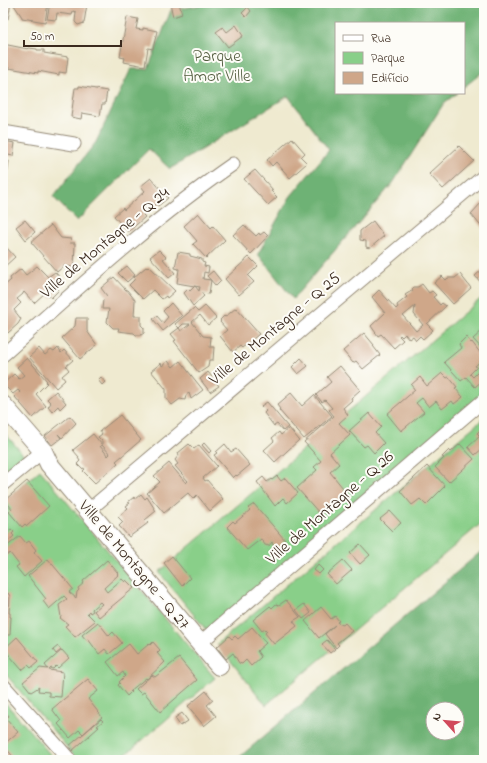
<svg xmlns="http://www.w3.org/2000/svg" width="487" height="763" viewBox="0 0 487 763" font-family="'Indie Flower',sans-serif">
  <rect width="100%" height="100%" fill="#fdfcf7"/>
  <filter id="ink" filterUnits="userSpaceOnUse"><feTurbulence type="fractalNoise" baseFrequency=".025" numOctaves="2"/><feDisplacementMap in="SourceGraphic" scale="8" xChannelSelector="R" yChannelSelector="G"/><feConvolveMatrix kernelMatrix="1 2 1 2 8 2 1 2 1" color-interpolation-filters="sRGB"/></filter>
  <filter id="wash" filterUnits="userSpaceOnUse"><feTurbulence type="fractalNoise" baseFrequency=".012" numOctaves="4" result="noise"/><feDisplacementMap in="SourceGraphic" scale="16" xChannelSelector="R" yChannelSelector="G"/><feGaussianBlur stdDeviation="0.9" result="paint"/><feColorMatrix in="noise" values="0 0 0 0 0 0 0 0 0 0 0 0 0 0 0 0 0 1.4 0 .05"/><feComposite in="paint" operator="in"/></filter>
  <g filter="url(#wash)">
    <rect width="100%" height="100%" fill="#efead0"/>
    <g fill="#89cf89" stroke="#627c54">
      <polygon points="484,296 484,397 207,631 159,572"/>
      <polygon points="484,418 484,521 266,705 217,644"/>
      <polygon points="3,431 27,459 3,479"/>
      <polygon points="40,470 215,678 119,760 78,760 3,671 3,502"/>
      <polygon points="3,700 55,760 3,760"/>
    </g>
    <g fill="#6eb275" stroke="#546e4a" fill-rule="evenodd">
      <polygon points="214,3 484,3 484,71 464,87 464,23 336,23 336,93 457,93 444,103 393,183 293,299 258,254 290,197 329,150 288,96 170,169 149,149 77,221 53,197 96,142 131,69 148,69 171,10"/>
      <path d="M484,549V760H236ZM433,709H457V733H433Z"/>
    </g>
    <g id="blocks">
      <g fill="#cfa789" fill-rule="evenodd">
        <polygon points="3,3 11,3 8,19 3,18"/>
        <polygon points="16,3 48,3 45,22 22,18 22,17 14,5"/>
        <polygon points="50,3 84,3 87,4 84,23 78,25 75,22 76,12 73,11 72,15 57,13 56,20 47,19"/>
        <polygon points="170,3 179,3 182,14 173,17"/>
        <polygon points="248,7 251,11 246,17 242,13"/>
        <polygon points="127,17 138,19 136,29 143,30 143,28 157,31 153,49 148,48 145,66 124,62 125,58 120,57"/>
        <polygon points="236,25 243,36 228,47 216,32 223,27 227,32"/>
        <polygon points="3,44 28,49 29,48 37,49 37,50 44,50 44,53 68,57 66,73 59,72 59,75 38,71 38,73 9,68 8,69 3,69"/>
        <polygon points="79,86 107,91 105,104 102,104 100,116 82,113 81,119 71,117 75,88 79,88"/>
        <polygon points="292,138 305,153 301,157 307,163 290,178 276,162 272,166 267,160"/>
        <polygon points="3,141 15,143 13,156 3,154"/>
        <polygon points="459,146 474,161 443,189 429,174"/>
        <polygon points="3,159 9,161 4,199 3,199"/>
        <polygon points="255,170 273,190 271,191 277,197 268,205 244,179"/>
        <polygon points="151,178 168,198 158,206 156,204 143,215 145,217 128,232 114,216 123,208 124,210 145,191 141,186"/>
        <polygon points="482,202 484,204 484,230 471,214"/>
        <polygon points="198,213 211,228 213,226 225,240 206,258 193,244 197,241 184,226"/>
        <polygon points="25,220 35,232 26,240 16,227"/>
        <polygon points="373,221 384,236 370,248 366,247 366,241 360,240 360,231"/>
        <polygon points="51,225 61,238 71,239 70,243 75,243 74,267 64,266 57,272 31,242"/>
        <polygon points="244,225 256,236 259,233 260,235 264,232 268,236 251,254 233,235"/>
        <polygon points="6,247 15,257 3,268 3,250"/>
        <polygon points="159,250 166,257 163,259 175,273 169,278 150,257"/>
        <polygon points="178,252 190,254 190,256 202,259 202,262 205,263 204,266 209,267 208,273 204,272 203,279 211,280 209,294 201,293 204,296 193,306 184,293 188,289 190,291 195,286 199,291 200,287 177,283 179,269 175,268"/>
        <polygon points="249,257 258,266 248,276 254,282 239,295 225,279"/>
        <polygon points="37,266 48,277 55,272 63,281 56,287 59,290 51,298 46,292 34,303 24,292 23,293 23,294 17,299 21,303 14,310 21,319 18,324 8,333 3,327 3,287 11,280 10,278 21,269 26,275"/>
        <polygon points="127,266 135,275 127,282 118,273"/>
        <polygon points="149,266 175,291 167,298 166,296 162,299 153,290 143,299 129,285 134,280 135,278 134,277 146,267 147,268"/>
        <polygon points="484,268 484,286 475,276"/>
        <polygon points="213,271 221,281 216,286 207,276"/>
        <polygon points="460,274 471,288 453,304 434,283 442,276 446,280 448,278 455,278"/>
        <polygon points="114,277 126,290 127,290 135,300 134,316 141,316 141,325 144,328 144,333 141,335 136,335 134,333 118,331 119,328 113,328 107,322 109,309 102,309 103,300 107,296 101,288"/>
        <path d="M422,284L429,293L432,291L436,295L433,297L440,305L442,303L446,306L427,324L433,330L423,339L420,336L416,340L413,336L409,339L405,334L402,337L400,335L399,336L403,340L394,348L381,334L378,336L371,326L385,313L372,297L379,290L396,309L398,307L397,305L407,297L405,295L413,290L412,289L414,287H418ZM415,306L414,314L423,325L416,331L403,316Z"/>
        <polygon points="171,303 182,316 163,331 153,319 157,316 163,323 168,317 163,311"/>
        <polygon points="205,306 216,318 208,325 200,315 192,322 203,336 211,337 210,347 214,347 213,360 209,360 208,367 199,373 174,341 176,340 171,334 179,328 181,331 190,324 183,324 179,328 175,324 194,308 198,312"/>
        <polygon points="236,308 259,334 242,348 240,346 233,352 220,336 227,330 220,322 221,321 220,320 224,316 225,317"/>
        <polygon points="76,318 87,318 87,331 97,345 80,359 62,338 75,326"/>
        <polygon points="483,330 484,331 484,351 473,339"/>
        <polygon points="364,333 374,345 373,346 380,355 363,369 356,361 353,363 343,351"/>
        <polygon points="466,337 471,343 472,342 484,358 475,366 477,367 470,374 473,377 479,371 484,377 484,379 475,387 466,377 461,381 444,362 461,348 459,344"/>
        <polygon points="39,348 45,355 51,350 54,352 58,348 61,353 64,350 73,360 66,366 69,370 62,376 65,380 56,388 29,357"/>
        <polygon points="27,358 47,381 46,382 47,383 36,394 46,406 33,418 15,397 20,392 18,390 13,394 3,384 14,374 19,379 24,375 17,367"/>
        <polygon points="301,358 308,366 298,374 292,367"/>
        <polygon points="168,361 173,367 180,361 203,390 191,399 189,393 186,395 185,400 180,399 172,405 166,398 166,389 151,371 161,363 162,366"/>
        <polygon points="340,366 360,390 351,398 352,400 343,408 348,415 339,423 350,435 330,453 339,464 330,472 347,493 331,507 329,505 320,514 297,488 317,470 314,467 321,461 304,442 334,416 329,410 332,408 325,400 322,402 316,395 331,382 327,377"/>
        <polygon points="208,372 219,386 210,392 200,379"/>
        <polygon points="442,373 447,378 449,377 457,387 455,388 463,397 454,404 452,401 442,409 436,401 429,407 422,398 416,403 424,412 401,431 387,414 415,390 411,385 420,377 427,386"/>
        <polygon points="101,377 105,382 102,385 98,380"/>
        <polygon points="56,391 66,403 60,409 58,406 52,412 48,407 51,403 47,399"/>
        <polygon points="291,393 302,406 314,395 332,416 304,439 279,410 280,409 277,405"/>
        <polygon points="267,402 288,427 283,431 277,424 274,426 264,413 266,411 261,406"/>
        <polygon points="369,413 381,427 375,433 384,443 374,453 367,445 364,447 349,431"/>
        <path d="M120,415L141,440L116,461L118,463L95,483L83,471L85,469L83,468L82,469L77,464L80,461L78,458L79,457L73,450L93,434L102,445V441L98,437L102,434L100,431ZM102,445L110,454L108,456L100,446Z"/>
        <polygon points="70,416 76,423 62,438 58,434 61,438 52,445 45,436"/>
        <polygon points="484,427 484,447 475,455 468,447 480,436 477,433"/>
        <polygon points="289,428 299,440 275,462 264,450 274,441 272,438 279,432 281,435"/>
        <polygon points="204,443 211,451 209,453 202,445"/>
        <polygon points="189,444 194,449 199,445 217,466 203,478 205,481 207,480 223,499 210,511 197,495 193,499 188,493 164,513 147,493 160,482 154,476 169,463 186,483 188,481 175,466 178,464 175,460 179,455 178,453"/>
        <polygon points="225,444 231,452 236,449 250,465 237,476 236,475 233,478 214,455 217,453 216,452"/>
        <polygon points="460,444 474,459 449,482 435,467 444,458 442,457 449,450 451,452"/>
        <polygon points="427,466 445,486 426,505 420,499 412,505 400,491"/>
        <polygon points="277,476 281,481 285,478 298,493 287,503 283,498 275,506 257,482 263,477 267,482 271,479 272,480"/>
        <polygon points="27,481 49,506 27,526 25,524 22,527 9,512 12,509 5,500"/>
        <polygon points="141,494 145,499 147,497 156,511 145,520 148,523 129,537 119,526 123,522 118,517 128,508 126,506 130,503 128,502 134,497 135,499"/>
        <polygon points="254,504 285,540 278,549 274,548 272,542 269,546 265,545 261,539 247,550 227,527 233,521 235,523 250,510 248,508"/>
        <polygon points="390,511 401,523 392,531 380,519"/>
        <polygon points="11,529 14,532 12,534 14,536 4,545 6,547 20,536 26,543 29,541 36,550 34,552 42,561 24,577 16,567 19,565 10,553 3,558 3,535"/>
        <polygon points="360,544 370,555 360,564 350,553"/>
        <polygon points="172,556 190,578 182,586 164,563"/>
        <polygon points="48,559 73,589 69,592 76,598 77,592 79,590 78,588 84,583 83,581 107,560 118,573 117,574 118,575 104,588 107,592 122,579 125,582 126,580 134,588 99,617 94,611 102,604 100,602 92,609 93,611 90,613 89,611 87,613 95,621 75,637 65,626 68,624 60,618 61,617 59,605 67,599 64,596 49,609 43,601 46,599 28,576"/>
        <polygon points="343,560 352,570 336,584 327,574"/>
        <polygon points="318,565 323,570 319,574 314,570"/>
        <polygon points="8,593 10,596 9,613 10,613 10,617 11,617 10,635 3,635 3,597"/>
        <polygon points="286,600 300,617 293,621 297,626 274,644 265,633 267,631 265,629 262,631 253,620 270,606 272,608 276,604 279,605"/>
        <polygon points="304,604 311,613 303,619 296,610"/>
        <polygon points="321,607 331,619 335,616 339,621 337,622 338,623 343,625 345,623 352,631 337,643 339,645 336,648 325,634 335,625 319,638 305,621"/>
        <polygon points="98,622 109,636 113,632 122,643 109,654 105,649 99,654 88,639 86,640 82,635"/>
        <polygon points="252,627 266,643 257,651 261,657 251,666 246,660 242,664 239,663 233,653 226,659 217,647 229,636 232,639 235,636 238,639"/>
        <polygon points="17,637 38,662 31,668 28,665 22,670 4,649"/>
        <polygon points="327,640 335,649 330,653 322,644"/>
        <polygon points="153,642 160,650 157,653 165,662 147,679 146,678 130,691 131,692 127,696 118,685 120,683 119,682 125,676 123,672 118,676 107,662 129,644 137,654 149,644 150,645"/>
        <polygon points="58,646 61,650 56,654 53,650"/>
        <polygon points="62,650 69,658 58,668 56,666 53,669 51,668 49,670 63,672 61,697 49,696 49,692 38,691 39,687 31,692 23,682 40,668 48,669 45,665"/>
        <polygon points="179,658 197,680 160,712 144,692 141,694 136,689 152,675 155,677"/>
        <polygon points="88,679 98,691 88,699 102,717 83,734 79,730 70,738 58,724 61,721 52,709"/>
        <polygon points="206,691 213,700 207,705 216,716 204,726 188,706"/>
        <polygon points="3,709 9,716 6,718 18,732 3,745"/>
        <polygon points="182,713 188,721 180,726 175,718"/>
        <polygon points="101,719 103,721 97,726 99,727 72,751 69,746"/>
        <polygon points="6,748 14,758 16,760 3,760 3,751"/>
      </g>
    </g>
  </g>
  <g filter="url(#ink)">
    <use href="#blocks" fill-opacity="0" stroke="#958a77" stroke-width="1"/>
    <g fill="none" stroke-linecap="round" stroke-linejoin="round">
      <defs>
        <g id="street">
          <polyline points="3,132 74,144"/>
          <path d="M3,355C77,289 151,221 233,164"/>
          <polyline points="3,484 43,451"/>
          <polyline points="89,510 484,176"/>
          <polyline points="200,643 484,400"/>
          <polyline points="3,685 68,758"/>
        </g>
        <polyline id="secondary" points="3,405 43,451 49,464 219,666"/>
      </defs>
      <use href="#street" stroke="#958a77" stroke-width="15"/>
      <use href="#secondary" stroke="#958a77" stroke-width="20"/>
      <use href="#street" stroke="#fff" stroke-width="13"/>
      <use href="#secondary" stroke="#fff" stroke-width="18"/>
    </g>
  </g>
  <g text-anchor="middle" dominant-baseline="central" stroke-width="4" stroke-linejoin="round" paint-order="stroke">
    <g font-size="17" fill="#525c3e" stroke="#fdfcf7">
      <text x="217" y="56">Parque<tspan x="217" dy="20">Amor Ville</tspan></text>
    </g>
    <g font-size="17" fill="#3b2a1e" stroke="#fdfcf7">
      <text transform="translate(105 243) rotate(-40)">Ville de Montagne - Q 24</text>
      <text transform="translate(275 329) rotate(-40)">Ville de Montagne - Q 25</text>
      <text transform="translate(330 508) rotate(-41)">Ville de Montagne - Q 26</text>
      <text transform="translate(134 565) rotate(50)">Ville de Montagne - Q 27</text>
    </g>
  </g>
  <rect width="487" height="763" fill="none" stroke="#fdfcf7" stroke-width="16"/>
  <rect x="335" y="22" width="130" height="72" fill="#fdfcf7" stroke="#afa8a0"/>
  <rect x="343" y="35" width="20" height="6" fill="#ffffff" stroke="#afa8a0"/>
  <text x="371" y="42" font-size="12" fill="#3b2a1e">Rua</text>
  <rect x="343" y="52" width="20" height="12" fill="#89cf89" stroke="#afa8a0"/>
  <text x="371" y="62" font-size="12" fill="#3b2a1e">Parque</text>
  <rect x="343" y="72" width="20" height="12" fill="#cfa789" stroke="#afa8a0"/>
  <text x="371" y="82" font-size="12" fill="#3b2a1e">Edifício</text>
  <g transform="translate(445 721) rotate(297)"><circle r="19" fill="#fdfcf7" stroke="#afa8a0"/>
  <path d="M0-3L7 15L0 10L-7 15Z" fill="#d1495b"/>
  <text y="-6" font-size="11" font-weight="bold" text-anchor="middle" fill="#3b2a1e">N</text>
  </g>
  <path d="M24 40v6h97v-6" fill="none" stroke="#3b2a1e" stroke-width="2"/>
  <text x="30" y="40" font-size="12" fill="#3b2a1e" stroke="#fdfcf7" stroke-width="3" paint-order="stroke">50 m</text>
</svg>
